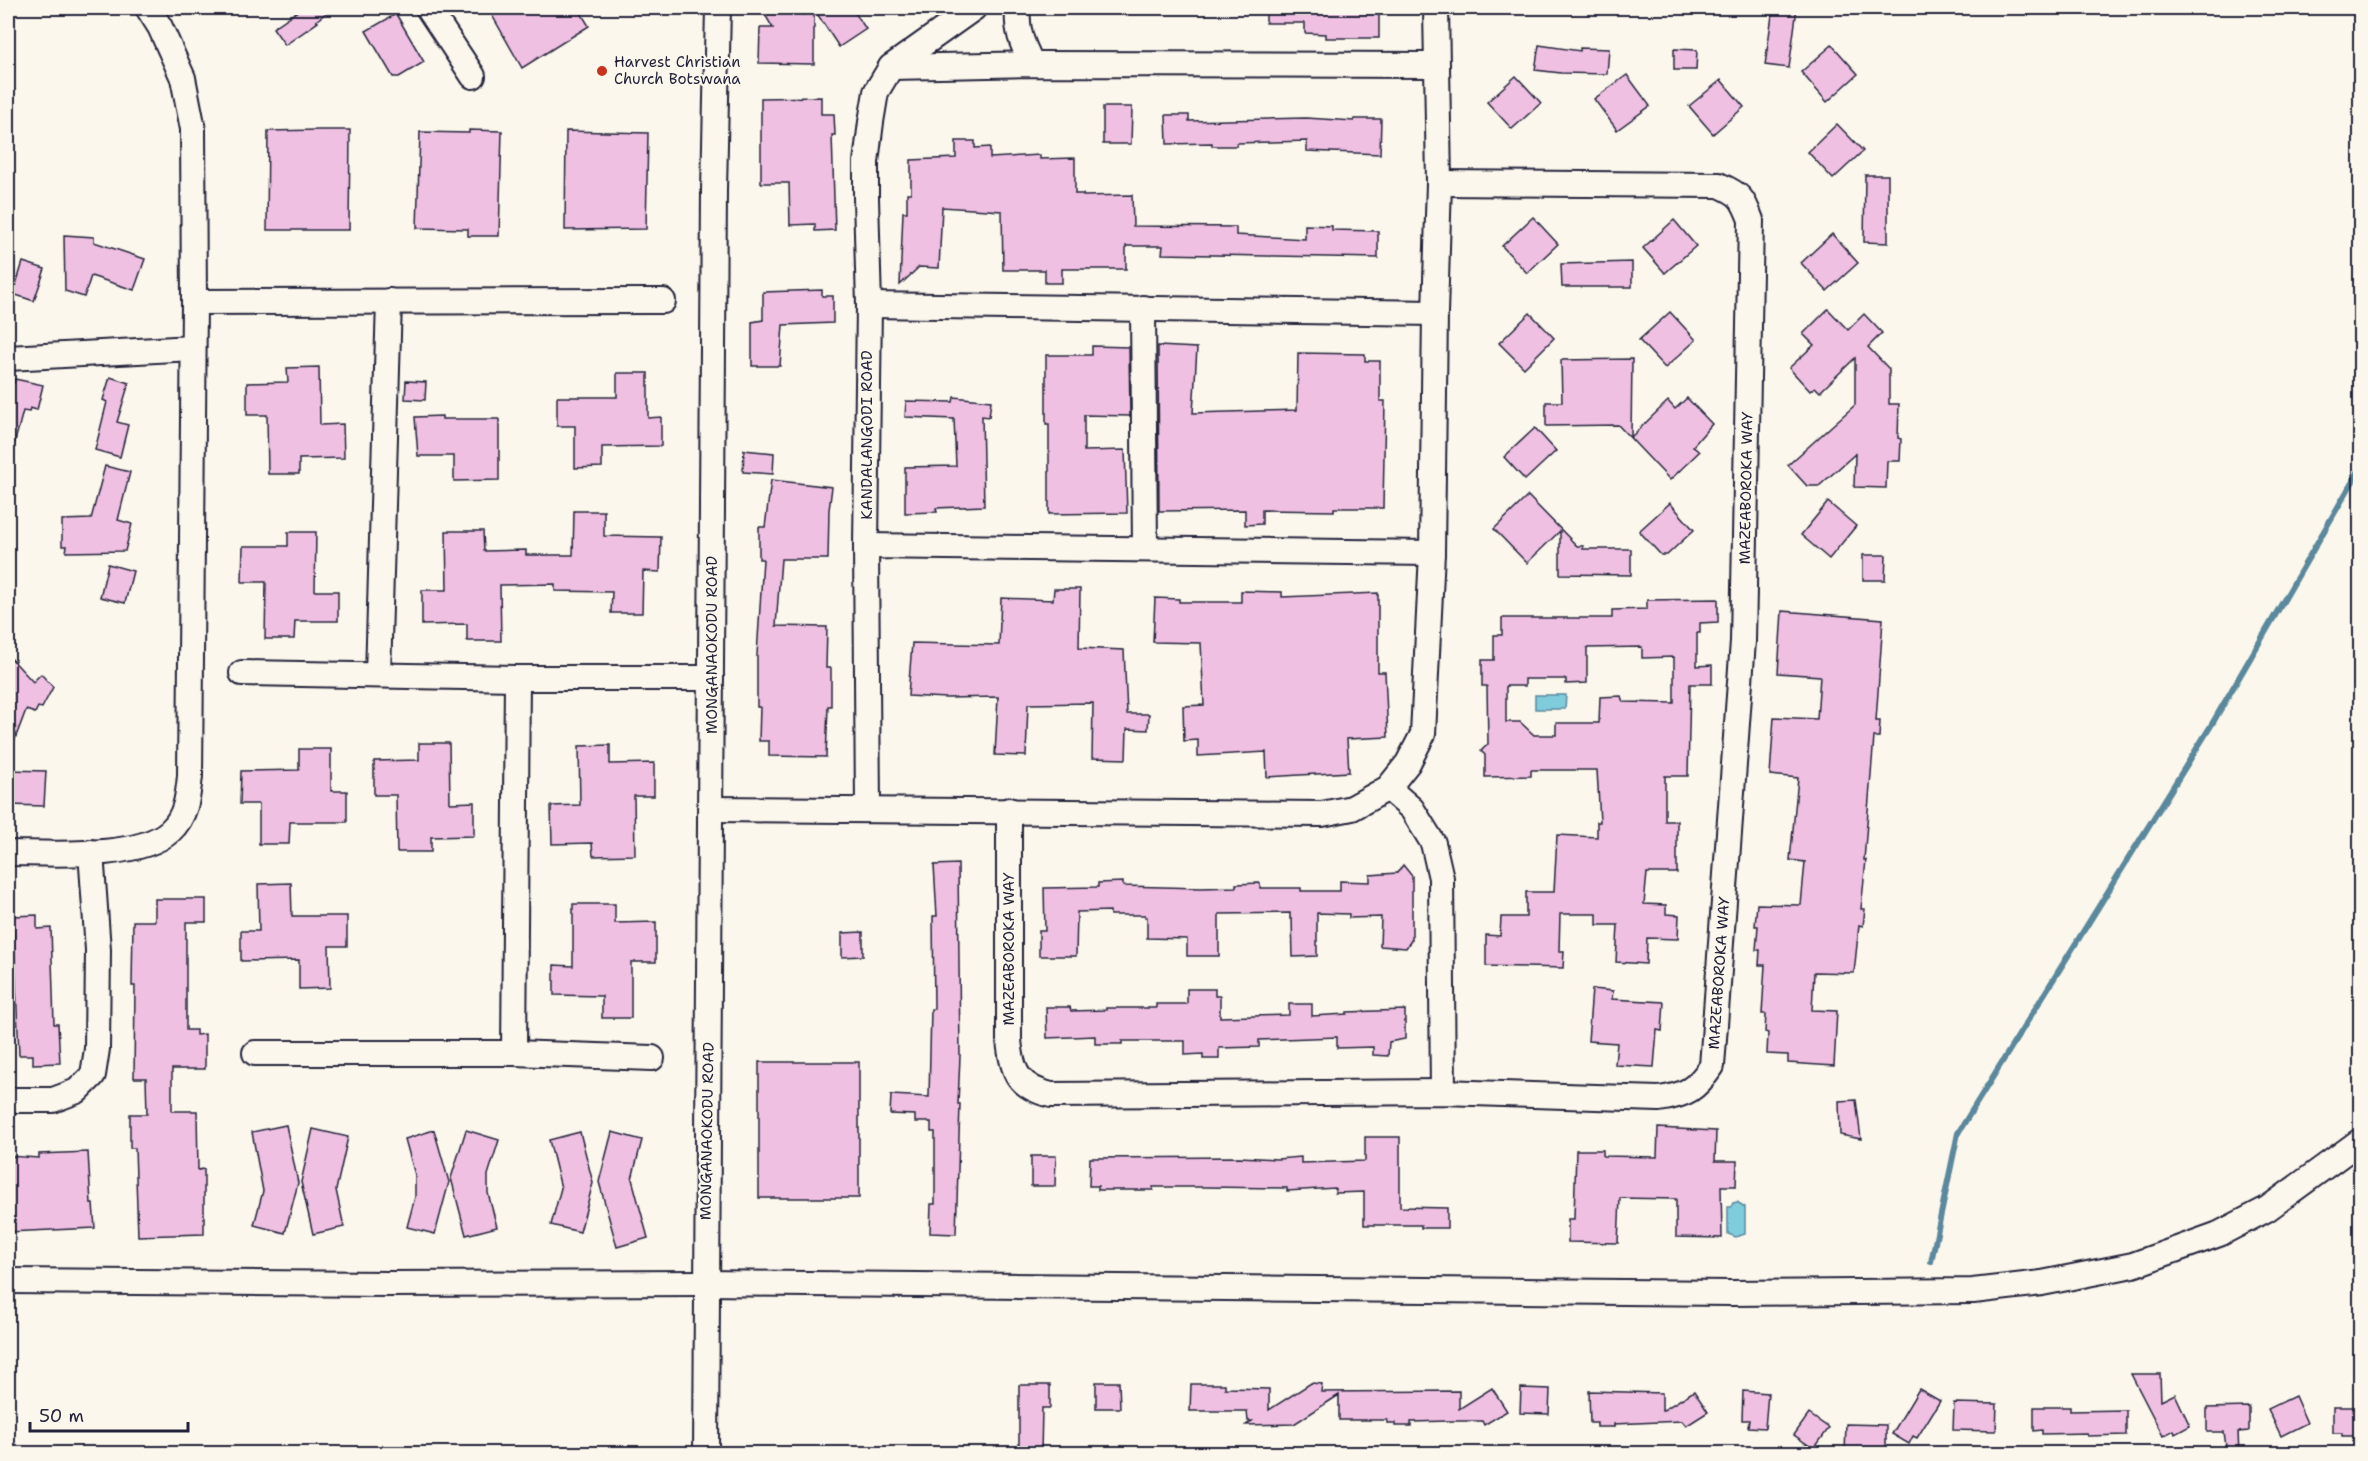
<svg xmlns="http://www.w3.org/2000/svg" width="2368" height="1461" viewBox="0 0 2368 1461" font-family="'Shantell Sans',sans-serif">
  <rect width="100%" height="100%" fill="#fbf7ec"/>
  <filter id="ink" filterUnits="userSpaceOnUse"><feTurbulence type="fractalNoise" baseFrequency=".0167" numOctaves="2"/><feDisplacementMap in="SourceGraphic" scale="12" xChannelSelector="R" yChannelSelector="G"/><feConvolveMatrix kernelMatrix="1 2 1 2 8 2 1 2 1" color-interpolation-filters="sRGB"/></filter>
  <g filter="url(#ink)">
    <g fill="#7fccdd" stroke="#5a889c" stroke-width="1.5">
      <polygon points="1535,695 1566,695 1565,709 1535,709"/>
      <polygon points="1737,1202 1745,1207 1745,1234 1736,1237 1728,1234 1728,1207 1731,1207 1733,1203"/>
    </g>
    <g fill="none" stroke-linecap="round" stroke-linejoin="round">
      <polyline stroke="#5a889c" stroke-width="6" points="1931,1262 1958,1133 2212,724 2360,469"/>
    </g>
    <g fill="#efc0e2" stroke="#22223b" stroke-width="1.5" fill-rule="evenodd">
      <polygon points="302,8 332,8 316,21 318,22 285,45 273,28"/>
      <polygon points="488,8 578,8 589,26 522,68"/>
      <polygon points="761,8 798,8 803,15 813,8 852,8 866,29 839,47 814,9 814,64 759,63 760,28 773,28"/>
      <polygon points="1266,8 1379,8 1379,38 1326,38 1326,34 1305,33 1305,23 1266,23"/>
      <polygon points="1773,8 1797,8 1789,68 1765,65"/>
      <polygon points="396,14 424,62 399,77 393,77 366,31"/>
      <polygon points="1539,45 1580,51 1580,48 1609,49 1607,74 1561,73 1535,70"/>
      <polygon points="1832,45 1858,74 1827,102 1801,72"/>
      <polygon points="1674,49 1697,50 1696,70 1674,70"/>
      <polygon points="1627,75 1650,106 1617,130 1594,99"/>
      <polygon points="1516,76 1541,103 1512,129 1487,102"/>
      <polygon points="1721,80 1744,107 1713,134 1689,106"/>
      <polygon points="821,97 821,114 834,114 835,135 832,135 835,230 815,231 815,224 790,225 789,183 761,183 761,98"/>
      <polygon points="1103,107 1132,107 1131,144 1103,144"/>
      <polygon points="1166,115 1189,115 1189,121 1306,118 1354,121 1354,119 1381,119 1380,154 1307,151 1307,141 1237,143 1237,146 1212,146 1212,143 1167,144"/>
      <polygon points="1837,124 1863,151 1833,179 1808,152"/>
      <polygon points="320,130 350,130 349,230 267,230 268,131"/>
      <polygon points="469,130 502,131 499,236 468,236 468,229 417,228 420,132 469,133"/>
      <polygon points="566,131 648,133 646,229 565,230"/>
      <polygon points="956,141 975,141 975,148 990,147 990,158 1040,155 1040,159 1075,158 1075,194 1083,194 1083,196 1132,195 1133,226 1236,227 1236,235 1305,239 1305,225 1332,226 1332,230 1378,231 1378,258 1162,254 1163,246 1126,246 1126,269 1062,269 1062,283 1045,283 1045,270 1003,270 1002,211 942,207 939,268 919,267 900,285 903,212 907,212 907,193 911,193 911,160 956,158"/>
      <polygon points="1865,175 1888,175 1888,243 1864,242"/>
      <polygon points="1533,217 1558,244 1527,273 1502,246"/>
      <polygon points="1674,220 1696,246 1665,273 1643,248"/>
      <polygon points="1832,234 1858,263 1827,291 1801,263"/>
      <polygon points="64,235 94,237 94,242 145,259 134,290 91,276 84,297 65,291"/>
      <polygon points="23,262 45,269 34,301 13,294"/>
      <polygon points="1632,262 1632,287 1562,287 1561,264"/>
      <polygon points="822,290 822,296 833,296 833,323 783,325 780,366 752,366 752,322 763,320 763,292"/>
      <polygon points="1828,309 1848,330 1864,314 1882,333 1868,347 1889,369 1889,404 1899,404 1898,438 1901,439 1900,461 1887,461 1886,488 1854,487 1855,454 1819,486 1807,486 1788,465 1855,405 1855,358 1820,392 1815,387 1810,391 1789,368 1814,345 1803,334"/>
      <polygon points="1670,312 1696,340 1665,368 1639,340"/>
      <polygon points="1530,313 1554,338 1524,368 1499,343"/>
      <polygon points="1092,346 1129,347 1130,416 1084,415 1084,451 1125,450 1127,513 1049,514 1049,424 1046,424 1046,355 1092,355"/>
      <polygon points="1158,346 1197,348 1193,413 1297,410 1298,353 1365,354 1365,361 1380,361 1380,401 1385,401 1383,508 1334,508 1334,511 1262,510 1262,524 1245,525 1245,510 1159,511"/>
      <polygon points="1632,359 1631,437 1668,401 1675,409 1687,398 1712,424 1693,446 1699,452 1670,480 1618,425 1546,426 1546,402 1562,402 1561,360"/>
      <polygon points="319,367 320,425 343,424 344,458 299,459 299,474 268,474 267,415 247,415 247,383 288,382 287,368"/>
      <polygon points="617,373 648,373 648,418 661,417 661,446 602,447 602,467 575,468 575,426 557,426 557,397 617,397"/>
      <polygon points="110,377 129,383 117,422 128,425 120,457 95,450 107,402 103,400"/>
      <polygon points="15,379 43,385 37,410 30,408 29,412 23,411 13,449 8,448 8,382 14,383"/>
      <polygon points="406,381 426,382 425,400 405,399"/>
      <polygon points="954,397 991,401 989,417 982,416 984,506 936,508 937,512 905,513 905,467 956,466 954,419 905,417 906,401 953,402"/>
      <polygon points="442,416 442,419 499,419 499,480 454,481 454,456 418,456 415,417"/>
      <polygon points="1535,428 1556,451 1525,480 1504,457"/>
      <polygon points="744,450 774,453 773,474 743,472"/>
      <polygon points="105,466 130,472 118,520 132,524 125,551 66,552 67,546 62,546 62,520 91,519"/>
      <polygon points="771,480 832,487 829,510 828,559 781,559 776,626 827,627 826,668 831,668 831,706 828,706 826,757 769,756 769,741 759,741 760,707 757,707 757,655 763,559 759,559 759,527 765,527"/>
      <polygon points="1528,496 1577,546 1583,546 1583,549 1631,549 1631,575 1560,574 1560,531 1527,563 1494,529"/>
      <polygon points="1828,502 1856,526 1829,559 1801,535"/>
      <polygon points="1670,503 1694,530 1667,555 1661,555 1639,531"/>
      <polygon points="574,511 604,511 604,536 661,537 660,572 643,571 642,613 611,613 612,592 555,591 555,584 500,585 501,641 467,641 467,624 422,625 422,590 447,590 446,531 483,531 484,551 526,550 526,555 573,555"/>
      <polygon points="288,532 316,532 315,591 338,591 338,621 295,621 294,639 265,639 266,582 242,582 243,546 288,546"/>
      <polygon points="1863,555 1886,555 1885,580 1863,580"/>
      <polygon points="108,564 133,571 125,603 100,597"/>
      <polygon points="1054,589 1080,589 1079,648 1124,650 1127,714 1149,714 1148,730 1127,729 1126,759 1092,758 1093,703 1028,704 1026,756 995,755 998,697 947,698 908,696 912,643 999,645 1001,598 1053,600"/>
      <polygon points="1241,591 1282,592 1282,597 1378,593 1378,672 1385,672 1388,737 1347,739 1349,772 1267,777 1266,752 1198,756 1198,740 1184,741 1183,706 1204,705 1201,643 1153,642 1155,598 1179,599 1179,602 1241,602"/>
      <path d="M1718,599V622L1700,623V633H1697V666L1712,665V684H1690L1688,776H1665V821H1677V873H1647L1644,904L1666,905V914L1679,915L1678,939L1647,938L1646,964L1616,962L1618,925H1597V914H1560L1559,951H1564L1563,968L1486,966V935L1500,936L1501,917H1526V892H1554L1557,835L1597,837V822H1600L1597,770H1531V776L1485,777V755L1481,751L1488,744L1487,686H1482V660H1494V635H1502V618H1612V610L1647,609V600ZM1642,647V658L1674,657V703L1623,702L1621,696L1600,697L1599,723H1556V735H1534L1520,722H1506V686H1525V679H1566V684L1587,683V648Z"/>
      <polygon points="1782,611 1883,619 1876,721 1880,721 1879,737 1874,737 1864,860 1866,860 1861,909 1865,909 1863,926 1859,925 1854,973 1814,972 1812,1010 1837,1011 1834,1066 1788,1063 1788,1055 1767,1054 1768,1033 1765,1032 1766,1014 1762,1014 1765,965 1759,965 1760,950 1756,950 1758,926 1755,926 1757,904 1801,905 1805,862 1790,860 1798,778 1770,775 1774,717 1817,719 1820,676 1778,673"/>
      <polygon points="8,655 33,682 41,674 53,687 42,708 38,707 35,713 26,710 9,755 8,754"/>
      <polygon points="419,743 449,743 450,803 474,802 474,836 431,837 431,852 397,852 396,795 374,795 374,761 419,760"/>
      <polygon points="610,745 610,764 654,763 654,796 634,796 635,855 593,856 592,843 552,844 551,806 580,805 579,746"/>
      <polygon points="299,749 331,749 331,791 347,791 347,822 290,822 289,844 259,844 259,804 240,804 241,771 299,770"/>
      <polygon points="8,770 46,771 44,806 8,805"/>
      <polygon points="958,864 960,1056 958,1104 960,1104 956,1234 930,1233 931,1204 935,1204 935,1132 931,1132 931,1122 915,1122 915,1115 890,1114 891,1095 929,1097 931,1009 934,1009 933,916 937,916 934,865"/>
      <polygon points="1403,865 1412,876 1412,939 1406,948 1380,946 1381,917 1349,918 1349,914 1317,913 1317,956 1293,957 1292,919 1290,919 1290,913 1219,914 1219,956 1187,956 1187,939 1147,938 1147,917 1145,917 1145,915 1110,915 1110,911 1077,912 1076,956 1039,956 1039,931 1045,931 1044,888 1098,887 1098,883 1123,882 1123,886 1201,888 1236,887 1236,884 1260,883 1260,888 1301,888 1301,891 1340,891 1340,881 1370,882 1370,875 1397,873"/>
      <polygon points="291,883 292,916 347,916 347,946 329,946 330,988 299,989 299,960 241,961 241,931 259,931 258,884"/>
      <polygon points="155,899 206,899 206,922 186,922 186,1030 196,1030 196,1035 205,1034 205,1069 172,1069 172,1111 197,1111 198,1170 204,1169 204,1234 138,1236 135,1148 130,1148 130,1114 147,1114 146,1078 134,1078 135,986 132,986 133,921 155,921"/>
      <polygon points="573,904 615,904 615,923 656,922 656,962 631,962 631,1018 602,1018 602,996 554,995 554,965 573,966"/>
      <polygon points="37,915 37,929 51,928 54,1024 58,1024 60,1063 33,1064 33,1055 19,1055 13,916"/>
      <polygon points="863,932 863,956 842,957 842,933"/>
      <polygon points="1187,989 1215,989 1215,996 1220,996 1220,1017 1289,1015 1289,1004 1312,1004 1312,1016 1347,1014 1347,1012 1405,1010 1405,1039 1389,1042 1388,1056 1373,1055 1373,1047 1337,1048 1337,1037 1259,1040 1259,1047 1219,1048 1219,1059 1203,1059 1203,1054 1185,1055 1185,1041 1122,1041 1122,1044 1095,1044 1095,1036 1047,1038 1046,1007 1070,1007 1071,1011 1106,1010 1106,1008 1156,1008 1156,1004 1187,1004"/>
      <polygon points="1592,989 1613,991 1612,999 1664,1002 1662,1031 1657,1030 1654,1067 1615,1065 1617,1043 1588,1041"/>
      <rect x="759" y="1062" width="100" height="136"/>
      <polygon points="1856,1100 1861,1139 1840,1135 1839,1101"/>
      <polygon points="286,1125 298,1183 285,1233 254,1225 263,1191 252,1132"/>
      <polygon points="1658,1128 1716,1131 1715,1161 1737,1161 1736,1186 1721,1186 1722,1238 1676,1237 1676,1199 1620,1198 1618,1243 1568,1242 1568,1219 1574,1219 1576,1150 1603,1150 1603,1156 1657,1157"/>
      <polygon points="313,1129 348,1137 336,1190 344,1227 313,1234 301,1182"/>
      <polygon points="434,1130 449,1182 435,1234 407,1227 415,1197 415,1175 405,1139"/>
      <polygon points="466,1130 499,1140 488,1175 488,1193 497,1227 466,1235 451,1178"/>
      <polygon points="580,1132 593,1183 580,1232 551,1225 561,1188 549,1140"/>
      <polygon points="612,1132 642,1140 632,1179 648,1238 617,1247 599,1182"/>
      <polygon points="1365,1137 1400,1137 1400,1207 1447,1208 1447,1228 1421,1228 1421,1225 1364,1225 1364,1192 1335,1193 1335,1188 1287,1191 1287,1188 1207,1187 1153,1187 1153,1190 1098,1190 1098,1186 1089,1186 1090,1158 1240,1157 1277,1159 1301,1157 1301,1163 1365,1161"/>
      <polygon points="88,1152 91,1204 93,1204 95,1228 8,1232 8,1156 39,1158 39,1154"/>
      <polygon points="1031,1156 1056,1156 1055,1186 1031,1186"/>
      <polygon points="2131,1374 2160,1374 2161,1401 2175,1394 2190,1426 2175,1434 2174,1430 2163,1436"/>
      <polygon points="1096,1382 1119,1382 1120,1408 1096,1408"/>
      <polygon points="1311,1383 1322,1384 1321,1392 1459,1391 1459,1409 1492,1388 1507,1411 1484,1425 1482,1421 1447,1421 1411,1422 1411,1426 1395,1426 1395,1423 1387,1423 1387,1420 1339,1420 1339,1395 1294,1424 1246,1425 1252,1421 1248,1421 1247,1411 1190,1411 1191,1384 1225,1384 1225,1388 1269,1389 1269,1410"/>
      <polygon points="1019,1385 1050,1385 1050,1408 1042,1408 1041,1454 1019,1454"/>
      <polygon points="1521,1388 1550,1389 1549,1414 1520,1413"/>
      <polygon points="1919,1389 1940,1401 1917,1438 1913,1436 1909,1444 1892,1434"/>
      <polygon points="1589,1391 1662,1393 1662,1411 1694,1391 1708,1412 1686,1426 1682,1421 1614,1424 1614,1427 1597,1427 1597,1423 1590,1423"/>
      <polygon points="1743,1391 1768,1393 1765,1428 1748,1427 1749,1420 1742,1420"/>
      <polygon points="2295,1396 2307,1423 2281,1436 2268,1409"/>
      <polygon points="1954,1403 1997,1404 1996,1431 1953,1430"/>
      <polygon points="2034,1407 2070,1407 2070,1411 2126,1410 2126,1435 2087,1436 2087,1433 2042,1434 2042,1430 2034,1431"/>
      <polygon points="2249,1407 2249,1431 2238,1432 2239,1454 2227,1454 2224,1432 2207,1432 2207,1408"/>
      <polygon points="2333,1407 2361,1407 2361,1436 2342,1436 2342,1433 2333,1433"/>
      <polygon points="1809,1414 1829,1428 1814,1449 1794,1435"/>
      <polygon points="1846,1424 1886,1425 1886,1453 1845,1454"/>
    </g>
    <g fill="none" stroke-linecap="round" stroke-linejoin="round">
      <defs>
        <g id="minor">
          <polyline points="428,8 473,76"/>
          <path d="M1018,8C1016,30 1022,44 1032,64"/>
          <polyline points="891,67 1032,64 1437,65"/>
          <polyline points="194,302 663,301"/>
          <polyline points="869,305 1435,313"/>
          <polyline points="1143,308 1145,549"/>
          <polyline points="8,358 193,348"/>
          <polyline points="866,546 1432,553"/>
          <polyline points="242,673 517,678 711,678"/>
          <polyline points="378,675 389,301"/>
          <polyline points="1388,788 1412,809 1433,843 1441,878 1443,1092"/>
          <polyline points="711,809 1322,814 1352,808 1388,788 1408,763 1423,734 1432,553 1435,313 1439,183 1436,8"/>
          <polyline points="868,809 866,546 869,305 866,198 866,162 871,122 876,92 891,67 974,8"/>
          <path d="M1009,810V1040C1012,1072 1018,1087 1051,1095L1443,1092L1659,1099C1687,1095 1696,1089 1712,1066L1743,641L1751,220C1743,198 1740,194 1719,185L1439,183"/>
          <path d="M8,853C50,853 138,860 170,831C186,817 188,796 190,776L194,302L193,129L183,78L160,27L148,8"/>
          <polyline points="255,1053 514,1053 652,1058"/>
          <polyline points="514,1053 517,678"/>
          <polyline points="8,1100 53,1100 77,1091 93,1075 97,1049 98,950 91,852"/>
          <polyline points="8,1281 389,1284 705,1283 1731,1293 1973,1291 2042,1283 2133,1265 2219,1234 2267,1209 2360,1141"/>
          <polyline points="706,1454 714,190 718,8"/>
        </g>
      </defs>
      <use href="#minor" stroke="#22223b" stroke-width="28"/>
      <use href="#minor" stroke="#fbf7ec" stroke-width="24"/>
    </g>
  </g>
  <circle fill="#c8321e" stroke="#fbf7ec" stroke-width="2" cx="602" cy="71" r="6"/>
  <g text-anchor="middle" dominant-baseline="central" stroke-width="4.5" stroke-linejoin="round" paint-order="stroke">
    <g font-size="15" fill="#22223b" stroke="#fbf7ec" text-anchor="start">
      <text x="614" y="62">Harvest Christian<tspan x="614" dy="17">Church Botswana</tspan></text>
    </g>
    <g font-size="15" fill="#22223b" stroke="#fbf7ec">
      <text transform="translate(867 435) rotate(-90)">KANDALANGODI ROAD</text>
      <text transform="translate(1746 488) rotate(-89)">MAZEABOROKA WAY</text>
      <text transform="translate(712 645) rotate(-90)">MONGANAOKODU ROAD</text>
      <text transform="translate(1009 949) rotate(-90)">MAZEABOROKA WAY</text>
      <text transform="translate(1719 973) rotate(-86)">MAZEABOROKA WAY</text>
      <text transform="translate(707 1131) rotate(-89)">MONGANAOKODU ROAD</text>
    </g>
  </g>
  <rect width="2368" height="1461" fill="none" stroke="#fbf7ec" stroke-width="30"/>
  <rect x="15" y="15" width="2338" height="1431" fill="none" stroke="#22223b" stroke-width="2" filter="url(#ink)"/>
  <path d="M30 1422v9h158v-9" fill="none" stroke="#22223b" stroke-width="3"/>
  <text x="39" y="1422" font-size="18" fill="#22223b" stroke="#fbf7ec" stroke-width="4.5" paint-order="stroke">50 m</text>
</svg>
